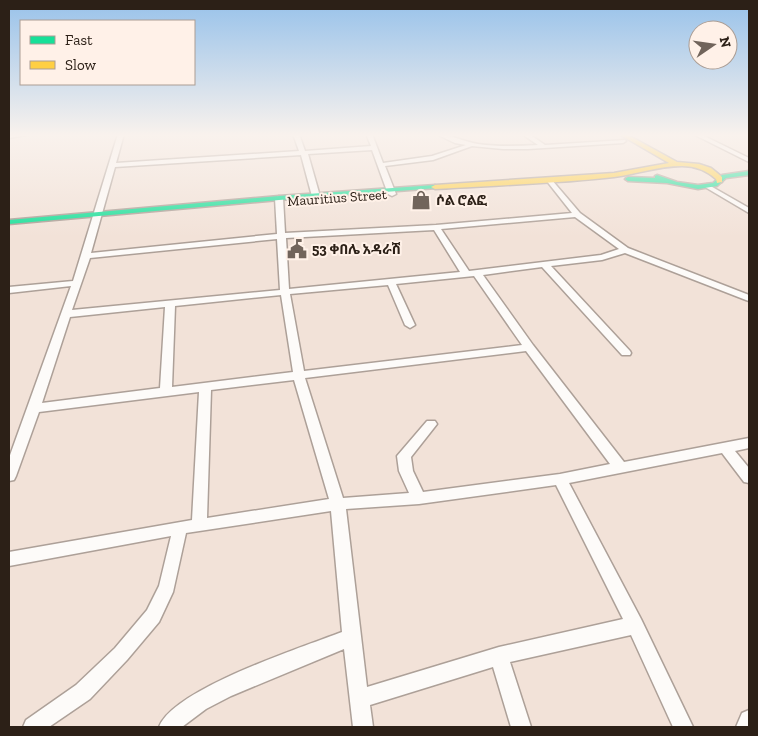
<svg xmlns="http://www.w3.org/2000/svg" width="758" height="736" viewBox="0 0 758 736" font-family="'Zilla Slab','Noto Sans Ethiopic',serif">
  <rect width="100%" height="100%" fill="#f2e2d8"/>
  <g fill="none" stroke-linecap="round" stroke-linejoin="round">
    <defs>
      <g id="street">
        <polygon points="9,134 32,134 9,138"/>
        <path d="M118,134H124L116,163L299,151L293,134H299L305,151L371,146L366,134H372L383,163L432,156L466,145L455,143L436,134C450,134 464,142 478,144C498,147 518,146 538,145L522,134H529L545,145L625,140L626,141L623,143L528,149H503L472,146L433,160L385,166L396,194L392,196L388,194L372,150L308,154L321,200L317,202L313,200L301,155L115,167L91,253L277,234L275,198L279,196L283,198L285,233L436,225L572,213L546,180L549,178L551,179L580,213L628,248L749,295V301L746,300L625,253L602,260L551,266L630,351L631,353L630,355H622L542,267L483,275L533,345L624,462L749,438V448L735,451L749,468V483L744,482L722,453L569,483L641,619L693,727H673L631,635L510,662L531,727H511L493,667L370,705L373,727H353L344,649L231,696L206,709L182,727H159C173,689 303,647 342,632L331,511L186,533L173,592L159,622L127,660L90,699L49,727H23L26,720L76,685L115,648L147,610L159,586L171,536L9,566V552L192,520L199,392L39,412L16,476L14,480L9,481V458L71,286L9,293V287L73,281ZM575,217L619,249L601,255L469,271L441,229ZM434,230L460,272L289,289L286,238ZM277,239L280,290L72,310L90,258ZM474,276L522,345L304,371L290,294L388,285L405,325L410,328L415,325L396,284ZM281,295L293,372L172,387L175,306ZM165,307L160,388L42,403L70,317ZM526,351L610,464L560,474L423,492L413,471L411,457L437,424L435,421H427L397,456L399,471L409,493L343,498L305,378ZM294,380L329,499L207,518L211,390ZM556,485L623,619L499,647L367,687L346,509L419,504Z"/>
        <polygon points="693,134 700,134 749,158 749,162"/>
        <polygon points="707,184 749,208 749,213 705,187 705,185"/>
        <polygon points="749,710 749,727 736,727 742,713"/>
      </g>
      <g id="fast">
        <polygon points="749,171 749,175 726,178 717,186 698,189 667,183 628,181 625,179 628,177 655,178 655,176 657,175 677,182 698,185 713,183 722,175"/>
        <polygon points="435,185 437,186 437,188 279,200 9,224 9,220 279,196"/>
      </g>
      <path id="slow" d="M619,134H626L677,162L699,164L711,168L722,177V182L717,183L716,179C706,170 695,166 682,166C658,166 637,174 614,177C555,184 494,185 435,189L431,187L435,185L614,173L669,163Z"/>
    </defs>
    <use href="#street" stroke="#ada098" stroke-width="3"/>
    <use href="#fast" stroke="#ada098" stroke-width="3"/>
    <use href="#slow" stroke="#ada098" stroke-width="3"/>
    <use href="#street" fill="#fdfbf9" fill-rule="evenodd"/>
    <use href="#fast" fill="#16e098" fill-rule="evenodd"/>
    <use href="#slow" fill="#ffcf43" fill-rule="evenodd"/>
  </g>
  <linearGradient id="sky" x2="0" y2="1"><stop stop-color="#98c2ea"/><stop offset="0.57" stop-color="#f9f2ed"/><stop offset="1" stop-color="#f9f2ed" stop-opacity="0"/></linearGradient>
  <rect width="758" height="237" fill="url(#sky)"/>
  <defs>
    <symbol id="shop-bare" viewBox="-9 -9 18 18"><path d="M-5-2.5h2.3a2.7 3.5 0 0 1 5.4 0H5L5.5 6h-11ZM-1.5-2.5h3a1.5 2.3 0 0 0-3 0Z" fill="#71645b" stroke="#fff1e8" stroke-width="2.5" paint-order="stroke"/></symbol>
    <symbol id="civic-bare" viewBox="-9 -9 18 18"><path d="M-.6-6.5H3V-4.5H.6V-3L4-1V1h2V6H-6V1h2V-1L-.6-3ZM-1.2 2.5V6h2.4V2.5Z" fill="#71645b" stroke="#fff1e8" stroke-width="2.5" paint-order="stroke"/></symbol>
  </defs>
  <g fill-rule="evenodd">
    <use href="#shop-bare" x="407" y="186" width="28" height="28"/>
    <use href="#civic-bare" x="283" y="235" width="28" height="28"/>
  </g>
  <g text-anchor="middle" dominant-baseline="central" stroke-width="4" stroke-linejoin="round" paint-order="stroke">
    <g font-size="14" fill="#2c2017" stroke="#fff1e8">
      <text transform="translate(337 198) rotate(-4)">Mauritius Street</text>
    </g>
    <g font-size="14" font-weight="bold" fill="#2c2017" stroke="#fff1e8" text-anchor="start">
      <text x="436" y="200">ሶል ሮልፎ</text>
      <text x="312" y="249">53 ቀበሌ አዳራሽ</text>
    </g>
  </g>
  <rect width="758" height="736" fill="none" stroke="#2c2017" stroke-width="20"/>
  <rect x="20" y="20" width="175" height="65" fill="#fff1e8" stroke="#ab9d94"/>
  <rect x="30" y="36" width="25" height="8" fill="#16e098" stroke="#ab9d94"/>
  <text x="65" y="45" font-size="15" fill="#2c2017">Fast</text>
  <rect x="30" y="61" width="25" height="8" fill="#ffcf43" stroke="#ab9d94"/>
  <text x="65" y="70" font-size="15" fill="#2c2017">Slow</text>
  <g transform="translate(713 45) rotate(77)"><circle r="24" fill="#fff1e8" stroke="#ab9d94"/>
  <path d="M0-4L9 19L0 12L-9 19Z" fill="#71645b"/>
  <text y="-8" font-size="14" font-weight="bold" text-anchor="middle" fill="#2c2017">N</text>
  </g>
</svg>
